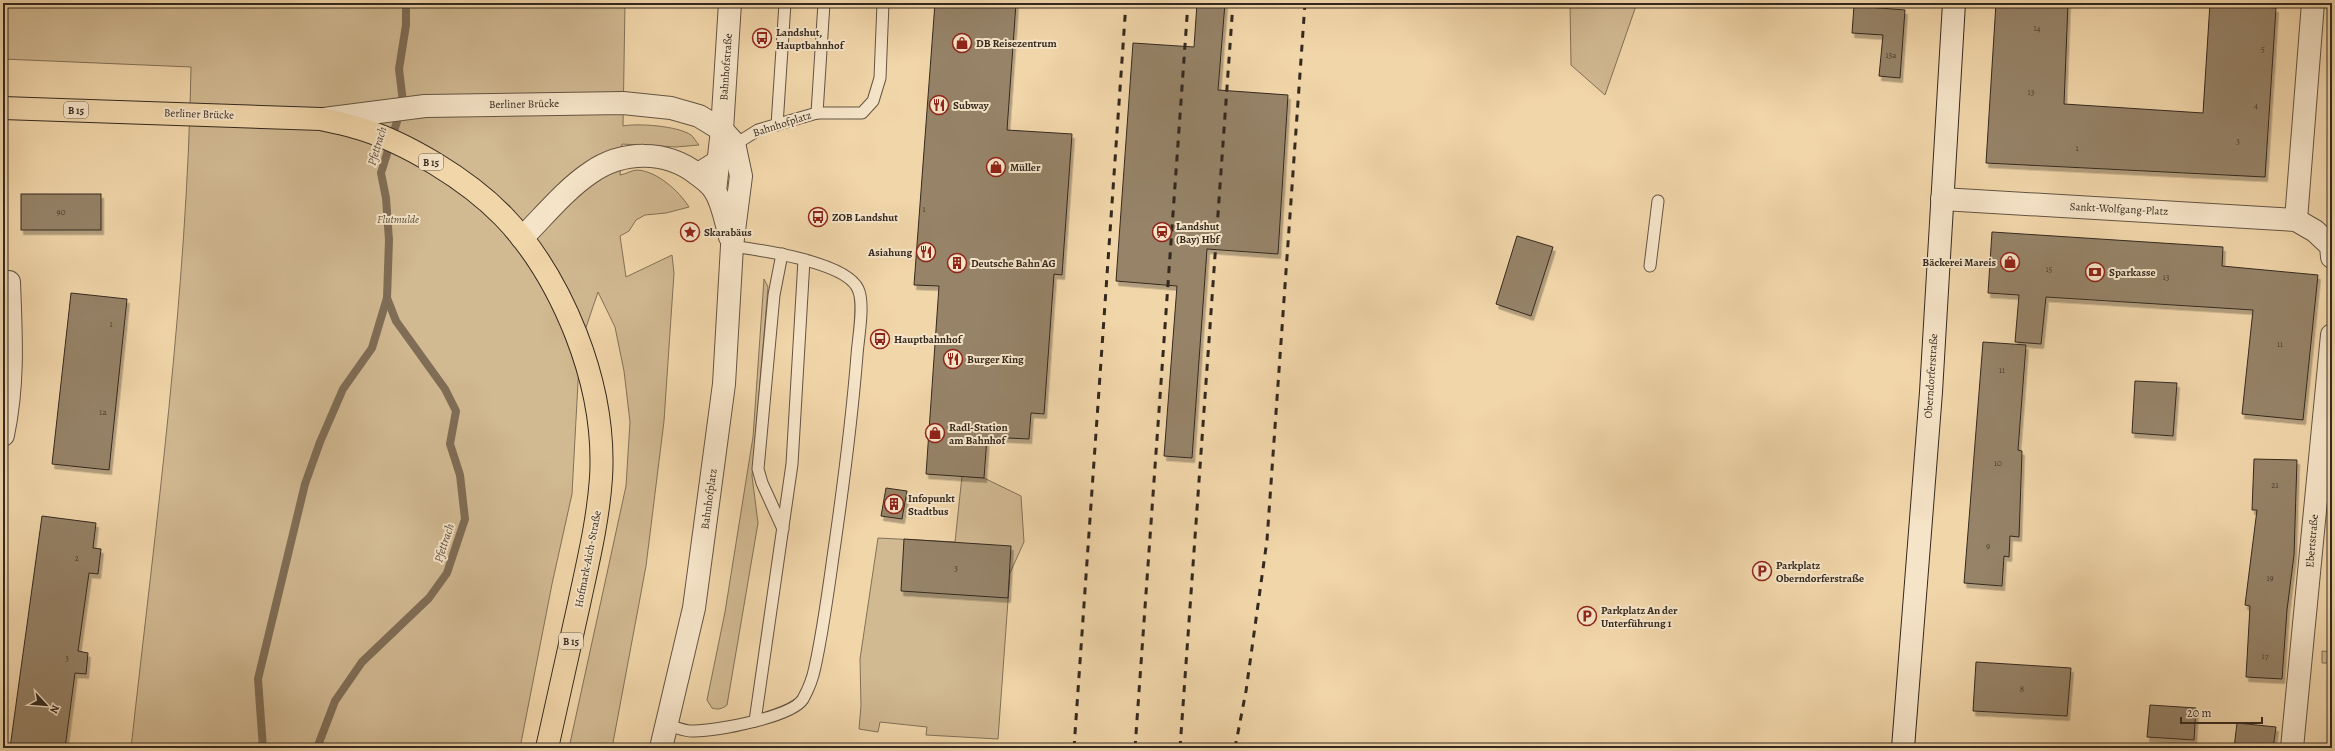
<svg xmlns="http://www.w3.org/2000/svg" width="2335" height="751" viewBox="0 0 2335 751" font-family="Alegreya,serif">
  <defs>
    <filter id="shadow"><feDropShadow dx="2.5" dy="4.5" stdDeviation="0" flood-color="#0004"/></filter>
  </defs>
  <rect width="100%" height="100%" fill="#f1d6aa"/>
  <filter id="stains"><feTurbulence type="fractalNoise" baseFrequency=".005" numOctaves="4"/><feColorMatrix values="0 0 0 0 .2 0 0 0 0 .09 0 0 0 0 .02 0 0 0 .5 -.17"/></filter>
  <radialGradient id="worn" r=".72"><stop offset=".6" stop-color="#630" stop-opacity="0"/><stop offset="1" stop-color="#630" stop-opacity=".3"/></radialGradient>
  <g fill="#d1b992" stroke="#827158">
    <path d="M3,3H625L623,126C638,123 678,126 691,135C694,137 696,142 699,145L676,147L622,144L620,175C627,174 631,170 638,170C658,172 679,191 689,207L666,213L645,215L636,220L629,231L620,236L626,277L672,255L674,273L664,421L646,566L612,748H569L626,486L630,422L624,371L615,327L598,292L580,345L572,494L552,584L520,748H131C156,522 187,295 191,67L3,59Z"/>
    <polygon points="1570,3 1637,3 1605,95 1571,65"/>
    <path d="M764,279L768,287L752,476L758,523L727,705C722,709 718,710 712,708L707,700L725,612L753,437Z"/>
    <polygon points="962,476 984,478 1021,496 1024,542 1010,573 998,739 926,735 927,727 880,722 878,732 859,729 861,706 860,659 878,538 955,542"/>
    <polygon points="2322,651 2332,652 2332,663 2322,663"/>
  </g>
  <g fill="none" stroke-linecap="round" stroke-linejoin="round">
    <g stroke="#7f6d56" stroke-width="8">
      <polyline points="263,748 258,679 305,484 320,442 343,389 372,348 387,298 389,240 386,198 381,173 403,102 399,69 406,25 406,3"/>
      <polyline points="317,748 335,701 362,662 429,598 447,573 465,519 460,475 450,444 456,411 445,389 396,321 387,298"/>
    </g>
  </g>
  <g fill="#968367" stroke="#34291f" filter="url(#shadow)">
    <polygon points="935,3 1016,3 1007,130 1072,134 1062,275 1054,274 1044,414 1031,413 1029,439 987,437 984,478 926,474 939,286 914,285"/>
    <polygon points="1197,3 1225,3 1218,90 1288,95 1278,254 1207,249 1192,458 1164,456 1177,286 1116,281 1133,43 1194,47"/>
    <polygon points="1996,3 2068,3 2064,104 2203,113 2210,3 2276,8 2265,177 1986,163"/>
    <polygon points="1854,6 1905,10 1900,78 1879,76 1883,35 1852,33"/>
    <rect x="21" y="194" width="80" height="36"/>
    <polygon points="1992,232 2223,247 2222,266 2318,275 2303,420 2242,414 2253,310 2046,297 2041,344 2015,342 2019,295 1988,293"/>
    <polygon points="1517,236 1553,247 1531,316 1496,304"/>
    <polygon points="71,293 127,299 109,470 52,464"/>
    <polygon points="1983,342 2026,345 2018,450 2022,451 2019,537 2010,536 2009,557 2004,556 2002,586 1964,583"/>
    <polygon points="2135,381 2177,383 2173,436 2132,433"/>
    <polygon points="2254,459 2297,460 2294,555 2287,610 2282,679 2246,677 2250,606 2245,605 2257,510 2252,510"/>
    <polygon points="886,488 907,491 902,519 881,516"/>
    <polygon points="42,516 96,523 93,548 101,549 98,574 89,573 78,651 88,653 86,674 75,673 65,748 10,748"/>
    <polygon points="904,539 1011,546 1008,598 901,591"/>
    <polygon points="1976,662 2071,668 2067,716 1973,711"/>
    <polygon points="2150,705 2196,708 2194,740 2147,737"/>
    <polygon points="2237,723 2276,727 2273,748 2234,748"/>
  </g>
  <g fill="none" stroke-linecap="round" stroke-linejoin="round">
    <defs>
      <g id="service">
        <polyline points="817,113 824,3"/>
        <polyline points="777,125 785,3"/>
        <polyline points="693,171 758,130 817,113 862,113 873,101 880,78 883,3"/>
        <polyline points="782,254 774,295 758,469 762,483 783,529"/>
        <polyline points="1650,266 1658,201"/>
        <polyline points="755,721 792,464 804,260"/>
        <path d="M667,725C676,727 686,732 694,731C716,731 792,717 803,699C808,690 813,677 815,667C824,626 829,584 835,543C844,480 852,418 857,355C858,339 865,303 858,289C846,262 760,250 732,246"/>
      </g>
      <g id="minor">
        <polyline points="715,191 722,130 730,3"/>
        <polyline points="1942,199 2296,220 2315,231 2331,246 2332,257"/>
        <polyline points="2296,220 2313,3"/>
        <path d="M3,435C14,382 11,335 9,282"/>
        <polyline points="2292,748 2332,335"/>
      </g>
      <g id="tertiary">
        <polyline points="324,119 425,106 623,103 671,108 699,116 722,130 734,143 741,176 732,246 724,384 694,608 661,748"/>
        <path d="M522,238C544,216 565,190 590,173C623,150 666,150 697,174C704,179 711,184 715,191C723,204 726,223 730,237"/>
      </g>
      <polyline id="secondary" points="1903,748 1931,392 1954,3"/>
      <path id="primary" d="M3,108L321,119C333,122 346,124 358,128C406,142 468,180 503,216C536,250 559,291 576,334C594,380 604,428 601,478C598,521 588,562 579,604C568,652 558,700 547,748"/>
    </defs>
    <use href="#service" stroke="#635442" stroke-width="13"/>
    <use href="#minor" stroke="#635442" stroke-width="24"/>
    <use href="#tertiary" stroke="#635442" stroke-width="24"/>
    <use href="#secondary" stroke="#34291f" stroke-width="24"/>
    <use href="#primary" stroke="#34291f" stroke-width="24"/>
    <use href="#service" stroke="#f6e4c8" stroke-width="11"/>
    <use href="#minor" stroke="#f6e4c8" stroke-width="22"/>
    <use href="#tertiary" stroke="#f6e4c8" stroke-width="22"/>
    <use href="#secondary" stroke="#f6e4c8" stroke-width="22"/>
    <use href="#primary" stroke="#f1d6aa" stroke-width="22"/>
    <g stroke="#34291f" stroke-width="3" stroke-dasharray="7 7" stroke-linecap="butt">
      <polyline points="1074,748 1126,3"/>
      <polyline points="1135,748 1188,3"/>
      <polyline points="1180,748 1233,3"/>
      <polyline points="1235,748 1246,691 1267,540 1305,3"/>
    </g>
  </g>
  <defs>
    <symbol id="bus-ring" viewBox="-11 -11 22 22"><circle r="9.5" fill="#f6e4c8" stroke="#8f2418" stroke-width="1.5"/><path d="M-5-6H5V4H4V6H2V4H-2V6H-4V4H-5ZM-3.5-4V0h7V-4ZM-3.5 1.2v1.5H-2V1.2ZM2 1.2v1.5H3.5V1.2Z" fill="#8f2418"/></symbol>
    <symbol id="shop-ring" viewBox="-11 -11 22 22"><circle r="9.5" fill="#f6e4c8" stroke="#8f2418" stroke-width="1.5"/><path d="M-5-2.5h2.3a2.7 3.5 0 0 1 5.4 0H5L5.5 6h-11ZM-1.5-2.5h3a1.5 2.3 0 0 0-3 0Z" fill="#8f2418"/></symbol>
    <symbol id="restaurant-ring" viewBox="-11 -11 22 22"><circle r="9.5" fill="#f6e4c8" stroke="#8f2418" stroke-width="1.5"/><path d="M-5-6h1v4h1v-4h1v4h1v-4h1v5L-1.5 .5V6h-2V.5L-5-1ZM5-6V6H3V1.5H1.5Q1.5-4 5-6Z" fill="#8f2418"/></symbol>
    <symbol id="sight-ring" viewBox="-11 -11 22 22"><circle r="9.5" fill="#f6e4c8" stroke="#8f2418" stroke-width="1.5"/><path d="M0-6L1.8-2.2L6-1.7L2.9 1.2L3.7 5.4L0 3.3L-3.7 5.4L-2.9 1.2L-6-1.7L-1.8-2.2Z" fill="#8f2418"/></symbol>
    <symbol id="station-ring" viewBox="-11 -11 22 22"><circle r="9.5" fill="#f6e4c8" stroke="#8f2418" stroke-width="1.5"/><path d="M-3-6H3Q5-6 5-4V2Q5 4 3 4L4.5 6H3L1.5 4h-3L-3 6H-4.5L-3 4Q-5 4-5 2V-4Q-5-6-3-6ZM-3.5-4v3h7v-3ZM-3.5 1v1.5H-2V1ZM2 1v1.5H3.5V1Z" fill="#8f2418"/></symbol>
    <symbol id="building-ring" viewBox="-11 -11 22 22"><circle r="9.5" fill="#f6e4c8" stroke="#8f2418" stroke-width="1.5"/><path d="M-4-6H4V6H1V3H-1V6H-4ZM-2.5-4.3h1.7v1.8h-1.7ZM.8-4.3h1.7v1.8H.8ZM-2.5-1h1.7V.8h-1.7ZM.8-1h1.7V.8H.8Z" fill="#8f2418"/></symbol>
    <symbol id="bank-ring" viewBox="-11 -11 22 22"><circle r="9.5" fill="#f6e4c8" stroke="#8f2418" stroke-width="1.5"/><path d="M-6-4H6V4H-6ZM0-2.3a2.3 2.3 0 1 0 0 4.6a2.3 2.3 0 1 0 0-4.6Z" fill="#8f2418"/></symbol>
    <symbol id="parking-ring" viewBox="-11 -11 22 22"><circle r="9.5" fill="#f6e4c8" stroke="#8f2418" stroke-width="1.5"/><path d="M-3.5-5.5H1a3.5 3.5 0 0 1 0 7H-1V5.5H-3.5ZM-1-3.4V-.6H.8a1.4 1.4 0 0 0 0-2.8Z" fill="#8f2418"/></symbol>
  </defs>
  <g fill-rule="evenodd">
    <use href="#bus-ring" x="751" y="27" width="22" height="22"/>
    <use href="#shop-ring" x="951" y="32" width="22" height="22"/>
    <use href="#restaurant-ring" x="928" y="94" width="22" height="22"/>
    <use href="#shop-ring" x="985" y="156" width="22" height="22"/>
    <use href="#bus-ring" x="807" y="206" width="22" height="22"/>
    <use href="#sight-ring" x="679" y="221" width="22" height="22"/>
    <use href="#station-ring" x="1151" y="221" width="22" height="22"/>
    <use href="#restaurant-ring" x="915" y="241" width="22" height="22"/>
    <use href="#shop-ring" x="1999" y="251" width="22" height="22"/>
    <use href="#building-ring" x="946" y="252" width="22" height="22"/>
    <use href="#bank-ring" x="2084" y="261" width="22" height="22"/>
    <use href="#bus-ring" x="869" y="328" width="22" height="22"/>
    <use href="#restaurant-ring" x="942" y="348" width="22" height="22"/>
    <use href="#shop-ring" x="924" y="422" width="22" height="22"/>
    <use href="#building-ring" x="883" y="493" width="22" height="22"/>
    <use href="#parking-ring" x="1751" y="560" width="22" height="22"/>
    <use href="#parking-ring" x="1576" y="605" width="22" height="22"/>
  </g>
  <g text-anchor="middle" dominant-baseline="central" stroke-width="4" stroke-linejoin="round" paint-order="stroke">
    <g font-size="9" fill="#4c4031">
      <text x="2037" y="28">14</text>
      <text x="2263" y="49">5</text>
      <text x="1891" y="55">13a</text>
      <text x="2031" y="92">13</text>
      <text x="2256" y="105">4</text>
      <text x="2238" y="141">3</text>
      <text x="2077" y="148">1</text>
      <text x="924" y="209">1</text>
      <text x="61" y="212">90</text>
      <text x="2049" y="269">15</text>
      <text x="2166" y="277">13</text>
      <text x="111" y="324">1</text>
      <text x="2280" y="344">11</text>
      <text x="2002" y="370">11</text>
      <text x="103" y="412">1a</text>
      <text x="1998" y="463">10</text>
      <text x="2275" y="485">21</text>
      <text x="1988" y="546">9</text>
      <text x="77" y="558">2</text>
      <text x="956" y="568">3</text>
      <text x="2270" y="578">19</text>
      <text x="2265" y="656">17</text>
      <text x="67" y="658">3</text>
      <text x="2022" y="689">8</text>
    </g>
    <g fill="#f6e4c8" stroke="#6e6152" stroke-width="1">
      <rect x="64" y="102" width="24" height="16" rx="3"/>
      <rect x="419" y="154" width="24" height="16" rx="3"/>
      <rect x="559" y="633" width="24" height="16" rx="3"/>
    </g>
    <g font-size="10" font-weight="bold" fill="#34291f">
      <text x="76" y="110">B 15</text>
      <text x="431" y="162">B 15</text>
      <text x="571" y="641">B 15</text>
    </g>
    <g font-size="11" font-weight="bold" fill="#34291f" stroke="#f6e4c8" text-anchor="start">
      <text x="776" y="32">Landshut,<tspan x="776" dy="13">Hauptbahnhof</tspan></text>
      <text x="976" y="43">DB Reisezentrum</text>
      <text x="953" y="105">Subway</text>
      <text x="1010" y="167">Müller</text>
      <text x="832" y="217">ZOB Landshut</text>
      <text x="1176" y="226">Landshut<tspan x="1176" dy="13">(Bay) Hbf</tspan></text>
      <text x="704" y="232">Skarabäus</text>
      <text x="912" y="252" text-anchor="end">Asiahung</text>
      <text x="1996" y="262" text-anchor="end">Bäckerei Mareis</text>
      <text x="971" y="263">Deutsche Bahn AG</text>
      <text x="2109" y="272">Sparkasse</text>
      <text x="894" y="339">Hauptbahnhof</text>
      <text x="967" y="359">Burger King</text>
      <text x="949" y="427">Radl-Station<tspan x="949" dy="13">am Bahnhof</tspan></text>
      <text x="908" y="498">Infopunkt<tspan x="908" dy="13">Stadtbus</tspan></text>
      <text x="1776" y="565">Parkplatz<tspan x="1776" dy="13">Oberndorferstraße</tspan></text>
      <text x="1601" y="610">Parkplatz An der<tspan x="1601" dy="13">Unterführung 1</tspan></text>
    </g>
    <g font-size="11" fill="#34291f" stroke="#f6e4c8">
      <text transform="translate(726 67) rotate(-86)">Bahnhofstraße</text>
      <text transform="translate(524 104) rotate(-1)">Berliner Brücke</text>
      <text transform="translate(199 114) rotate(2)">Berliner Brücke</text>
      <text transform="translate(782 124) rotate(-18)">Bahnhofplatz</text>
      <text transform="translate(2119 209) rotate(3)">Sankt-Wolfgang-Platz</text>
      <text transform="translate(1931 376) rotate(-86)">Oberndorferstraße</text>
      <text transform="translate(709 499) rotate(-82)">Bahnhofplatz</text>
      <text transform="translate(2312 541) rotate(-85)">Ebertstraße</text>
      <text transform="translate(588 559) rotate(-79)">Hofmark-Aich-Straße</text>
    </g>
    <g font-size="11" font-style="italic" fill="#5b4d3c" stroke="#f6e4c8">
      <text x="398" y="219">Flutmulde</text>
    </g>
    <g font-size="12" font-style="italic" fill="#5a4b3b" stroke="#f6e4c8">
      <text transform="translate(377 146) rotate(-73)">Pfettrach</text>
      <text transform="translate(444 543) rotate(-72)">Pfettrach</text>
    </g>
  </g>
  <rect width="2335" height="751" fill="none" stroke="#f1d6aa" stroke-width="16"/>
  <rect x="4" y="4" width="2327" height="743" fill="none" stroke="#34291f" stroke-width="2"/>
  <rect x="8" y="8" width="2319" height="735" fill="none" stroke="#34291f"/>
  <g transform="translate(46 705) rotate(116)" stroke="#f6e4c8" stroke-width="3" paint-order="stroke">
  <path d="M0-3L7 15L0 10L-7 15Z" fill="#34291f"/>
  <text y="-6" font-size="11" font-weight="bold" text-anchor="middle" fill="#34291f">N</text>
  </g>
  <path d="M2181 717v6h81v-6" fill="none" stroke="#34291f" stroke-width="2"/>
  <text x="2187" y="717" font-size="12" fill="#34291f" stroke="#f6e4c8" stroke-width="3" paint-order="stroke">20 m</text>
  <rect width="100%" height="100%" filter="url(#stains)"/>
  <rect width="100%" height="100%" fill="url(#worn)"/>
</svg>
